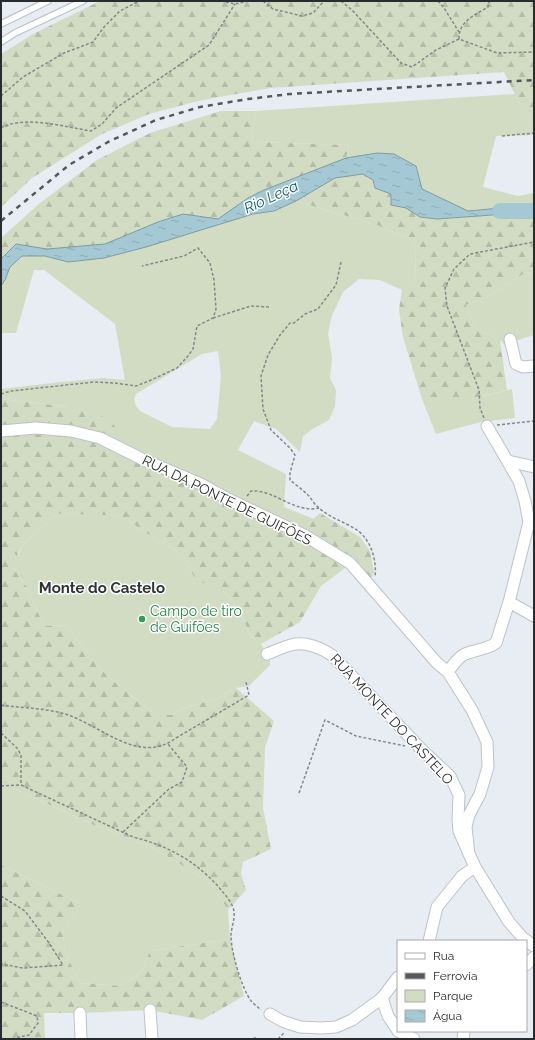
<svg xmlns="http://www.w3.org/2000/svg" width="535" height="1040" viewBox="0 0 535 1040" font-family="Raleway,sans-serif">
  <defs>
    <pattern id="forest-firs" width="22" height="20" patternUnits="userSpaceOnUse"><rect width="22" height="20" fill="#d2dcc3"/><path d="M5 1l3.5 6h-7zM16 11l3.5 6h-7z" fill="#b4bda8"/></pattern>
    <pattern id="water-ripples" width="26" height="14" patternUnits="userSpaceOnUse"><rect width="26" height="14" fill="#a4c9d4"/><path d="M2 4q2-2 4 0t4 0M15 11q2-2 4 0t4 0" fill="none" stroke="#8dadb6"/></pattern>
  </defs>
  <rect width="100%" height="100%" fill="#e8ecf3"/>
  <g fill="#d2dcc3" fill-rule="evenodd">
    <polygon points="515,94 527,119 534,119 534,135 496,136 483,187 518,196 534,193 534,213 520,213 522,206 468,211 422,189 416,166 377,153 346,158 349,145 252,142 255,111"/>
    <path d="M296,201L377,225L416,242L415,282L402,290L380,280L359,279L343,292L331,318L328,334L332,358L330,378L336,390L335,406L329,420L316,427L303,436L300,452L276,429L254,421L238,450L286,474L284,507L314,519L297,534L135,458L72,407L1,399V389L61,382L103,378L125,380L115,324L44,270H34L16,333H1V286L5,280L10,267L22,256H45L68,262L104,258L146,247L253,214L274,211ZM218,351L221,376L217,419L210,429L172,427L140,411L136,406L134,399L136,394L202,354Z"/>
    <polygon points="534,273 534,335 515,341 507,347 500,340 475,328 466,305 487,297 523,274"/>
    <polygon points="512,389 515,418 481,422 436,434 422,399 471,399"/>
    <polygon points="69,513 87,515 111,515 129,521 157,540 175,549 188,563 193,575 224,592 233,602 246,625 248,634 261,644 270,660 270,665 249,686 236,688 218,698 185,708 171,715 156,715 107,676 65,625 44,626 26,586 7,558 4,555 4,550 8,548 13,550 18,556 22,546 57,514"/>
    <polygon points="1,780 17,790 94,825 150,846 210,882 228,910 230,939 150,951 141,972 122,986 80,983 65,952 63,933 81,904 1,865"/>
  </g>
  <g fill="url(#forest-firs)">
    <polygon points="100,1 534,1 534,119 527,119 504,72 270,88 198,101 149,114 102,134 32,178 1,207 1,54 33,34"/>
    <polygon points="221,111 255,111 252,142 349,145 346,158 264,190 248,198 218,219 183,214 158,222 105,244 47,249 16,244 1,259 1,238 40,203 97,160 150,133"/>
    <polygon points="363,174 373,180 375,188 391,194 391,205 406,208 421,217 437,219 534,213 534,273 523,274 487,297 466,305 475,328 500,340 507,390 471,399 422,399 403,337 399,310 402,290 415,282 416,242 377,225 296,201 335,178"/>
    <polygon points="1,399 72,407 110,419 135,458 297,534 320,513 360,537 370,551 374,572 368,585 350,564 345,568 321,586 300,622 261,644 248,634 246,625 240,613 233,602 224,592 199,581 193,575 188,563 175,549 157,540 129,521 111,515 87,515 69,513 57,514 22,546 17,556 15,554 13,550 8,548 4,550 4,555 7,558 11,557 16,563 14,569 26,586 44,626 65,625 107,676 156,715 171,715 185,708 218,698 236,688 274,721 265,747 263,808 271,849 243,862 241,873 246,890 228,910 210,882 150,846 94,825 17,790 1,780"/>
    <polygon points="1,865 81,904 63,933 65,952 80,983 122,986 141,972 150,951 230,939 244,996 202,1020 150,1010 80,1013 44,1013 45,1039 1,1039"/>
  </g>
  <polygon fill="url(#water-ripples)" stroke="#7f9aa2" points="377,153 394,154 416,166 422,189 468,211 522,206 520,213 437,219 420,217 406,208 391,205 391,194 375,188 373,180 363,174 335,178 296,201 274,211 253,214 146,247 104,258 68,262 45,256 22,256 10,267 5,280 1,286 1,259 16,244 47,249 105,244 158,222 183,214 218,219 248,198 264,190 346,158"/>
  <g fill="none" stroke-linecap="round" stroke-linejoin="round">
    <polyline stroke="#a4c9d4" stroke-width="16" points="500,211 534,211"/>
    <defs>
      <g id="lane">
        <polyline points="1,24 48,1"/>
        <polyline points="1,42 15,33 83,1"/>
      </g>
      <g id="street">
        <polyline points="510,339 516,364 523,367 534,366"/>
        <polyline points="1,431 36,428 71,431 100,438 144,460 201,484 226,498 304,535 350,563 437,663 448,672 472,710 487,742 488,767 480,794 469,815 466,827 469,854"/>
        <polyline points="508,461 534,467"/>
        <polyline points="509,602 534,616"/>
        <path d="M267,654C275,651 283,647 291,645C305,641 322,648 333,656L422,750L450,776L459,795L458,819L459,831L475,867L509,922L523,938L534,946"/>
        <path d="M448,672C452,666 457,659 463,655C473,650 486,650 496,643L509,602L529,522L525,501L519,481L487,426"/>
        <polyline points="429,941 437,907 462,876 475,867"/>
        <polyline points="526,965 534,957"/>
        <polyline points="382,998 388,1016 398,1031"/>
        <polyline points="150,1010 152,1039"/>
        <polyline points="80,1013 81,1039"/>
        <polyline points="270,1014 282,1021 300,1027 321,1028 336,1027 352,1020 382,998 398,977"/>
        <polyline points="398,1031 414,1039"/>
        <polyline points="463,1039 464,1031"/>
      </g>
    </defs>
    <use href="#lane" stroke="#bec2c9" stroke-width="8"/>
    <use href="#street" stroke="#bec2c9" stroke-width="13"/>
    <g stroke="#85878c" stroke-width="1.5" stroke-dasharray="3 2" stroke-linecap="butt">
      <polyline points="221,1 235,4 248,1"/>
      <polyline points="263,1 273,9 302,16 313,13 324,1 328,1"/>
      <polyline points="341,1 352,10 401,63 412,67 436,50 459,39 497,53 534,52"/>
      <polyline points="438,1 444,8 459,32"/>
      <path d="M459,39C458,22 475,15 488,7L489,1"/>
      <polyline points="1,96 23,77 64,53 93,42 104,27 120,11 139,1"/>
      <path d="M1,128C25,115 65,127 91,131L102,124L116,108L209,45L235,4"/>
      <polyline points="502,136 534,133"/>
      <path d="M341,262L336,285L318,309L305,314L294,323H290L280,335L268,355L261,376L263,409L271,430L290,448L295,455L290,473V480C296,485 303,490 309,496C312,500 315,505 319,508C330,518 345,522 357,530C371,540 377,560 375,577"/>
      <polyline points="213,318 251,306 269,307"/>
      <polyline points="1,394 11,391 94,382 115,383 136,386 149,381 177,368 188,356 193,349 197,326 213,318 216,309 214,280 210,263 198,248 184,256 142,266"/>
      <polyline points="484,418 480,408 479,390 447,306 445,288 454,269 470,254 534,242"/>
      <polyline points="497,425 534,421"/>
      <path d="M247,496L251,491C274,489 295,514 319,508"/>
      <path d="M1,705C22,708 45,708 65,714C101,725 139,766 176,738L249,695L246,682"/>
      <path d="M1,733L17,748L21,755V785L133,837C169,846 198,862 222,891C226,896 234,905 234,912C235,920 231,928 231,936C231,952 242,990 252,1002C255,1005 258,1007 261,1010"/>
      <polyline points="1,786 21,785"/>
      <polyline points="299,793 325,720 356,736 405,746"/>
      <polyline points="123,832 169,789 182,782 187,767 168,744"/>
      <polyline points="1,896 25,911 49,943 63,965 23,968 1,964"/>
      <polyline points="1,1002 37,1016 38,1023 29,1035 11,1039"/>
      <polyline points="253,1039 256,1037 257,1039"/>
      <polyline points="278,1039 285,1032"/>
    </g>
    <use href="#lane" stroke="#fff" stroke-width="5.5"/>
    <use href="#street" stroke="#fff" stroke-width="11"/>
    <polyline stroke="#55575b" stroke-width="2.5" stroke-dasharray="5 5" stroke-linecap="butt" points="1,221 69,165 108,142 156,120 200,107 248,99 290,94 534,80"/>
  </g>
  <circle fill="#2e9e5b" stroke="#fff" stroke-width="1.5" cx="142" cy="619" r="4"/>
  <g text-anchor="middle" dominant-baseline="central" stroke-width="3" stroke-linejoin="round" paint-order="stroke">
    <g font-size="14" fill="#2a2b2e" stroke="#fff">
      <text transform="translate(227 500) rotate(26)">RUA DA PONTE DE GUIFÕES</text>
      <text transform="translate(392 719) rotate(47)">RUA MONTE DO CASTELO</text>
    </g>
    <g font-size="14" fill="#27864d" stroke="#fff" text-anchor="start">
      <text x="150" y="611">Campo de tiro<tspan x="150" dy="16">de Guifões</tspan></text>
    </g>
    <g font-size="15" font-style="italic" fill="#105b6b" stroke="#fff">
      <text transform="translate(271 197) rotate(-25)">Rio Leça</text>
    </g>
    <g font-size="15" font-weight="bold" fill="#303439" stroke="#fff">
      <text x="102" y="588">Monte do Castelo</text>
    </g>
  </g>
  <rect width="535" height="1040" fill="none" stroke="#2a2b2e" stroke-width="4"/>
  <rect x="397" y="940" width="130" height="92" fill="#ffffff" stroke="#aaaaab"/>
  <rect x="405" y="953" width="20" height="6" fill="#ffffff" stroke="#aaaaab"/>
  <text x="433" y="960" font-size="12" fill="#2a2b2e">Rua</text>
  <rect x="405" y="973" width="20" height="6" fill="#55575b" stroke="#aaaaab"/>
  <text x="433" y="980" font-size="12" fill="#2a2b2e">Ferrovia</text>
  <rect x="405" y="990" width="20" height="12" fill="#d2dcc3" stroke="#aaaaab"/>
  <text x="433" y="1000" font-size="12" fill="#2a2b2e">Parque</text>
  <rect x="405" y="1010" width="20" height="12" fill="url(#water-ripples)" stroke="#aaaaab"/>
  <text x="433" y="1020" font-size="12" fill="#2a2b2e">Água</text>
</svg>
